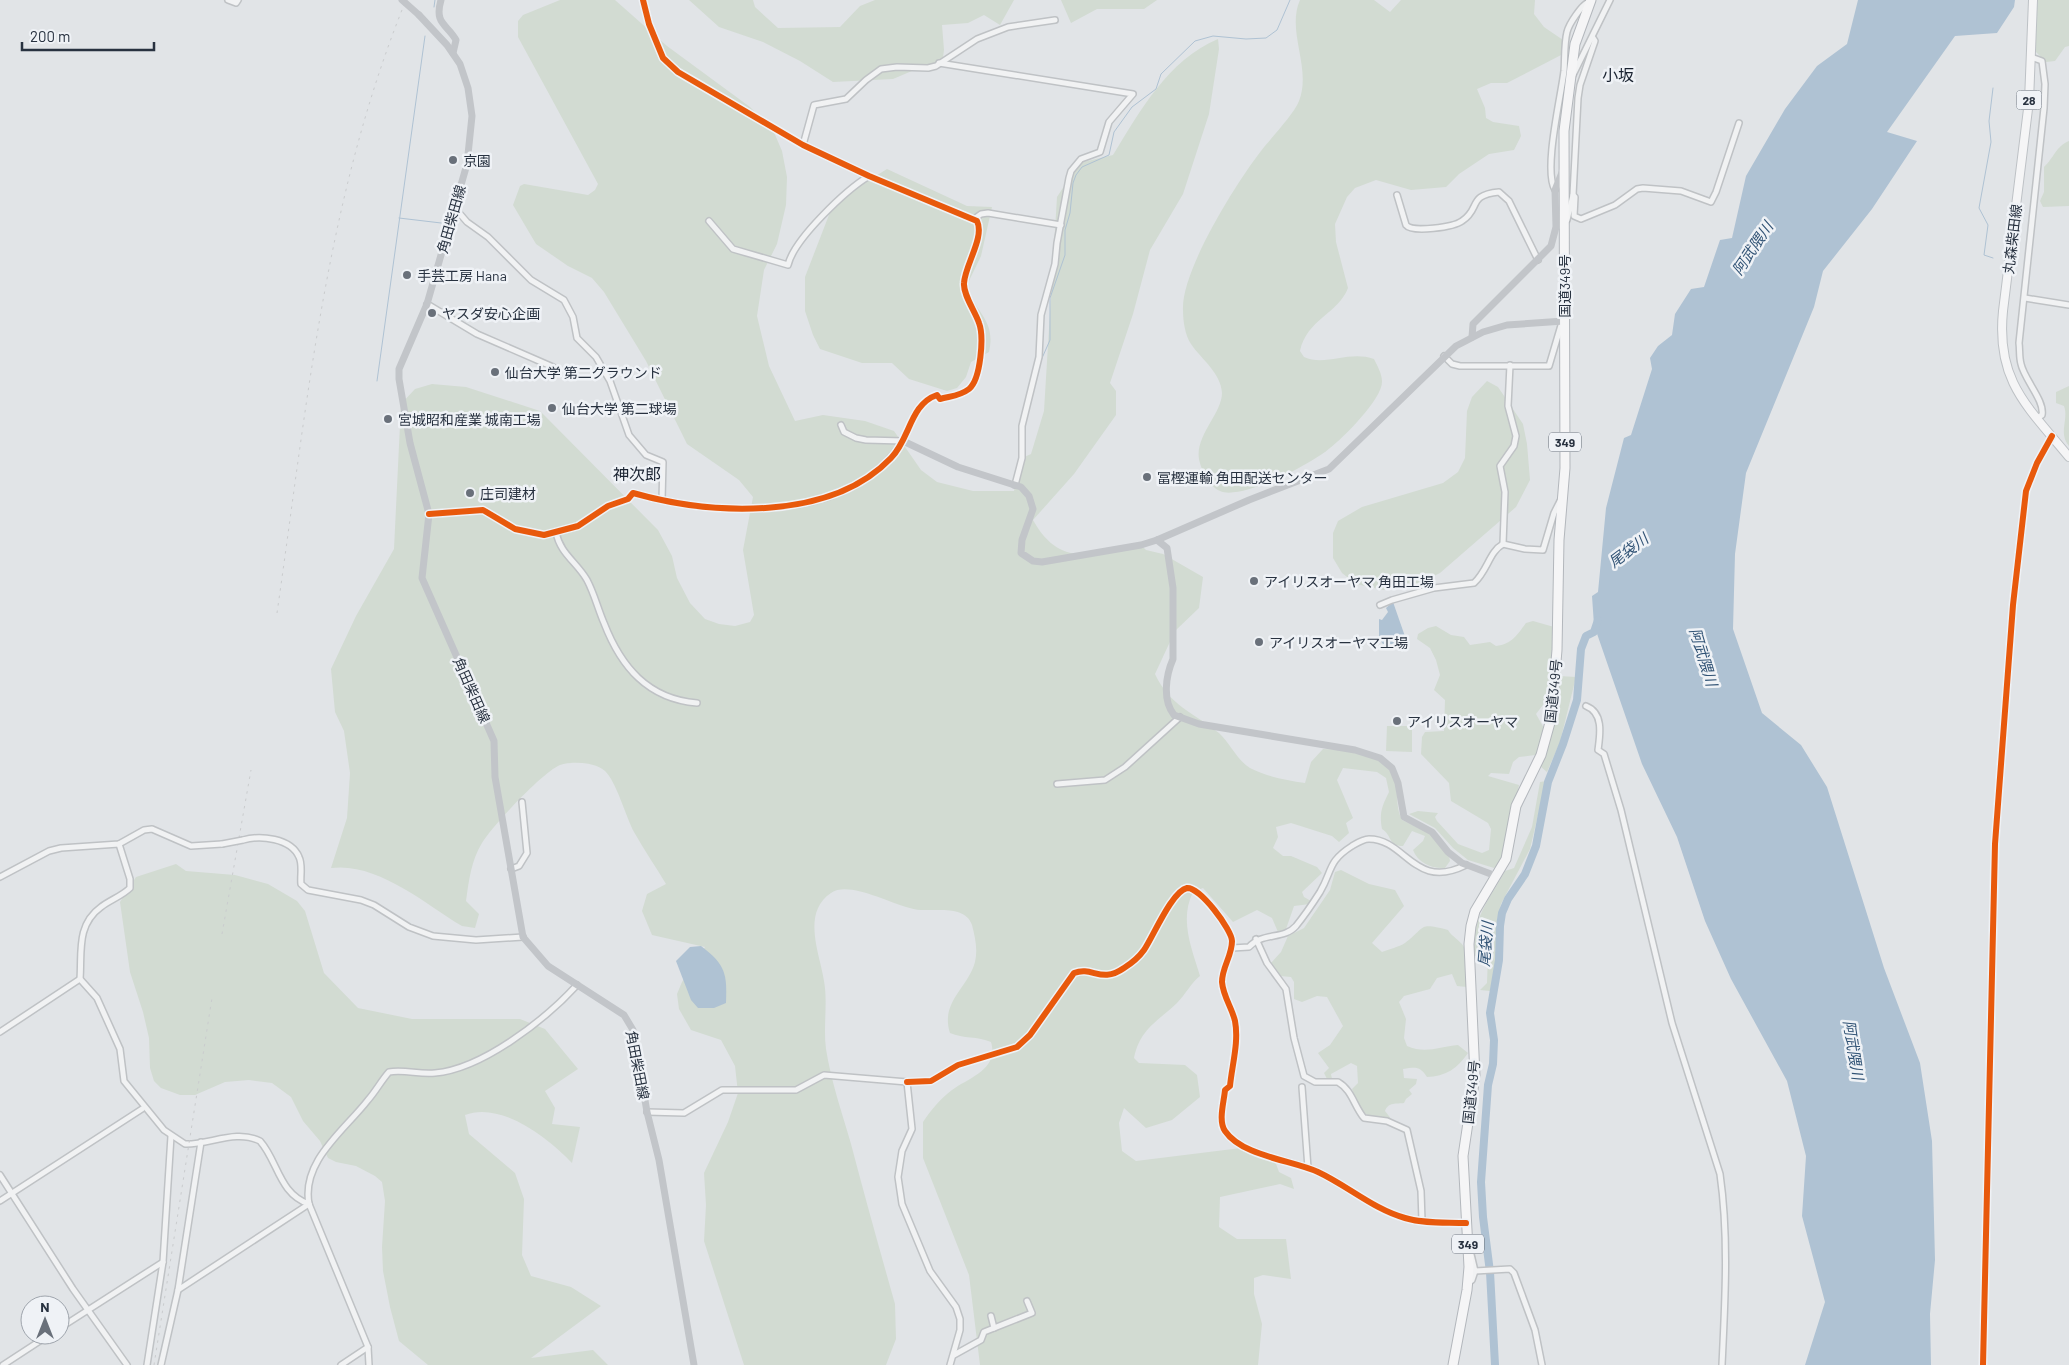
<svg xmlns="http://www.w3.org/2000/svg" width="2069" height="1365" viewBox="0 0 2069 1365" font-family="Barlow,'Noto Sans JP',sans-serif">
  <rect width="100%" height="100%" fill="#e1e4e7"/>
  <g fill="#d2dbd2">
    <path d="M560,0H615L667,46L750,107L773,130L782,151L787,177L786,205L777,244L764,270L757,316L769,366L795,421L823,415L865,421L894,431L921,470L937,482L973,491H1014L1022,458L1031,454L1044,411L1057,197L1079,163L1113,155C1140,111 1168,60 1218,39L1219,49L1209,114L1183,194L1150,250L1133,314L1110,383L1116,391V415L1074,474L1033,520C1061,570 1094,553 1141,545L1146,550L1163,554L1203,577L1199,608L1175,631L1155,674C1169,705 1194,713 1219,733C1230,743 1237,760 1250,768C1267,777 1286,780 1305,783L1311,762L1323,749C1351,750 1390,752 1396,786C1398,798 1396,808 1402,820L1429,833L1449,856L1450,861L1445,868C1432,869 1418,863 1413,850L1423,841L1425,836L1412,831L1403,846C1388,846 1392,835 1382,829C1379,813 1382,806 1389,792L1386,778L1377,772L1343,768L1337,780L1353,818L1346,823L1349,833L1339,842L1332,836L1291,823L1276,827L1278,837L1273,848L1283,856H1291L1317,867L1322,873L1302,892L1304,897L1311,901L1310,904L1294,906L1286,929L1278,932L1272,918L1257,910L1233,922L1203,888L1193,892C1179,920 1192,949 1200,976C1191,983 1185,995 1177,1003C1157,1022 1140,1029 1134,1058L1139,1063L1185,1065L1197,1075L1200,1097L1172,1120L1146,1128L1124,1108L1119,1123L1122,1151L1136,1161L1241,1148L1275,1161L1279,1172L1291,1178L1294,1189L1280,1184L1220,1197L1219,1227L1237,1239H1286L1291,1279L1263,1275L1254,1278V1294L1262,1324L1258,1365H980L969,1275L923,1158V1122C931,1110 941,1098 952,1090C970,1077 999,1069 991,1042C978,1036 963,1039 950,1033C940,1002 968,988 975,962C978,949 975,937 972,925C966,905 935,911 921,910C916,910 911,908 906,907C887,902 848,881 831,893C801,913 820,954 824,981C828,1003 823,1027 826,1049C831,1081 842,1113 851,1144C865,1197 880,1251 895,1304L896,1339L886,1365H744L704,1241L706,1205L704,1173L728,1122L738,1093L735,1066L721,1040L691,1030L679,1009L677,994L682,982L705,947L652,935L642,911L647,894L666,884C656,867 644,850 634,832C626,817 616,781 605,771C595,762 572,761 560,765C543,772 493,825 482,843C471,861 469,880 466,901L479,914L475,928L462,926C424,903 377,862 331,868L347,818L350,773L344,731L335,712L331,669L356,616L394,549L401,404L415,389L432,384L466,387L540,411L658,530L672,556L677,578L690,603L705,619L719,624L735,626L750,622L754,615L743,550L753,497L739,480L687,444L646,361L604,292L592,278L568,266L536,244L513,205L520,186L524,184L588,195L595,190L598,184L518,37V21L523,15Z"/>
    <polygon points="689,0 753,0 755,7 778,28 840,27 860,6 875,0 1014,0 1000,25 984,15 968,23 942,25 944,50 942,65 919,68 893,79 833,82 800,61 763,42 719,27"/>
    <polygon points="1061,0 1157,0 1144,9 1097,9 1071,23"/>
    <path d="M1300,0H1374L1390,12L1401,0H1535L1534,14L1544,27L1563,40V54L1507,83H1491L1477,89L1485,108L1486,118L1493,122L1519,126L1521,136L1514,150L1489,154L1459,174L1446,187L1411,190L1376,180L1355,188L1347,197L1335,224L1336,242L1348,288C1338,314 1307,319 1300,351L1304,357C1325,367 1349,350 1374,359C1377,365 1382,374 1382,381C1383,398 1344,437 1330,448C1313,463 1241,501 1220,491C1209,486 1201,470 1199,459C1195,436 1222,413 1222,393C1221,373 1202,360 1191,344C1185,335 1183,321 1183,310C1181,271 1236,183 1261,151C1271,138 1294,114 1299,101C1312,68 1286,31 1300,0Z"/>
    <polygon points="2038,0 2069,0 2069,46 2065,47 2055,61 2046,62 2036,52 2034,26"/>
    <path d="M2069,141V206L2043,207L2040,201L2044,192V167C2054,158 2056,146 2069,141Z"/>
    <path d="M887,169L967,206L992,207L981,256L966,287C977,314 996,321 989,352L971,362L966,377L957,388L947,391L909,379L892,363H862L820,349L813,335L805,311V277L834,202Z"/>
    <polygon points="1487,381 1498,387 1523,424 1527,444 1530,480 1516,507 1440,573 1408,589 1383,590 1356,584 1342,573 1333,558 1333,533 1338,521 1362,507 1443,483 1458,472 1465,458 1467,411 1472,397"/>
    <path d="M2069,386V446C2058,433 2069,419 2064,406L2056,403V392Z"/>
    <path d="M1533,621L1554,627L1549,697L1536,714L1545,730L1540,751L1535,755L1519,757L1513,762L1509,774L1491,773L1488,776L1519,785L1503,859L1494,868L1468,860L1453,848L1435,828L1409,814L1418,811L1438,813L1435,817L1437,821L1458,844L1482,853L1489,850L1491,829L1488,823L1451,801L1449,783L1421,754L1422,737L1425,732L1444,731L1445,700L1434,690L1440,675L1436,660L1430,648L1417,639L1418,634L1428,628L1436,626L1451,635L1464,637L1470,645L1490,642L1496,646C1512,644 1517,635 1526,623Z"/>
    <polygon points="1559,676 1576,677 1560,742 1547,772 1540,766"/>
    <polygon points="1387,726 1412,726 1412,752 1386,751"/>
    <path d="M1546,781L1530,849L1501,904L1496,925L1497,958L1490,991L1480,990L1487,983L1488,955L1475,956C1470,921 1489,900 1505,871L1514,868L1532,827L1540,782Z"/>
    <path d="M176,864L186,871L235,875L268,884L297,901L305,911L324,973L358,1008L412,1019H520L545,1029L578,1069L545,1091L555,1108L552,1124L580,1127L572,1163C548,1138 501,1101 465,1115L469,1134L515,1173L524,1199L522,1255L531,1276L571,1287L601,1306L531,1358L593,1350L608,1365H428L399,1341L390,1307L383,1271L382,1247L385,1201L382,1182L375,1176L356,1166L336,1162L328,1158L320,1141L303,1121L291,1097L272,1083L249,1080L225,1082L195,1095H180L161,1088L154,1081L150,1068L149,1038L143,1012L130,972L120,902L136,877Z"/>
    <path d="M1341,870L1369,884L1395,890L1404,906L1372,943L1382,952C1389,949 1399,947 1405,943C1426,927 1418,922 1448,930C1452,937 1460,940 1464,947C1470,956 1467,976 1467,987L1457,986L1452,974L1437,978L1430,989L1404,996L1399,1002L1406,1019L1404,1038L1407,1046C1425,1054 1439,1047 1458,1045L1468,1053C1458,1068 1445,1077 1427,1077C1420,1066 1416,1067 1403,1069L1404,1078L1417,1079L1416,1084L1409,1090L1412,1094L1406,1099L1404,1103C1397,1104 1388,1102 1385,1111L1392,1120C1365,1114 1361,1119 1352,1089L1358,1083L1357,1066L1351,1063L1331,1074L1332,1079L1328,1081L1324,1073L1329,1068L1318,1053L1330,1045L1343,1026L1327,997L1317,996L1302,1002L1294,999V982L1291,977L1280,976L1271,963L1281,952L1288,936L1304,928L1330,890L1335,872Z"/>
  </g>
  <g fill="#afc2d3">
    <polygon points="1858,0 2015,0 2014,7 1997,33 1955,36 1887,132 1917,141 1872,209 1823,271 1814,307 1746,473 1735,554 1733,629 1762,713 1801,745 1827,787 1884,968 1920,1063 1932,1141 1935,1260 1930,1314 1931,1365 1805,1365 1825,1302 1802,1216 1806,1156 1787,1081 1731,979 1705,921 1677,837 1642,764 1594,625 1592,596 1598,592 1606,508 1624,438 1631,435 1652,369 1650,358 1658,346 1672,335 1675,314 1691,289 1704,287 1720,240 1732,238 1746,176 1785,109 1817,66 1847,44"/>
    <polygon points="1393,602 1408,645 1399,647 1397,644 1383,644 1379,639 1379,619 1382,620 1388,612 1386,608"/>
    <path d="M701,946C726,965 727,974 726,1003L714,1008H698L691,1000L676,961L690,947Z"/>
  </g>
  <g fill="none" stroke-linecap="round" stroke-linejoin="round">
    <g stroke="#afc2d3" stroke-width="1">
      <polyline points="434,7 435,0"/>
      <polyline points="399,218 441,223"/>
      <polyline points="1993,258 1984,255 1988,225 1979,208 1991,142 1989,121 1993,88"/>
      <polyline points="1039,365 1050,340 1050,298 1065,255 1065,230 1070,213 1073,183 1076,175 1082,167 1109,155 1114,132 1132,107 1156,89 1161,74 1195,41 1213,36 1246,39 1266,38 1277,30 1290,0"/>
      <polyline points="377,381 425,36"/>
    </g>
    <polyline stroke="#afc2d3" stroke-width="8" points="1495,1365 1490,1272 1483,1217 1481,1182 1488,1085 1493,1064 1494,1040 1490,1013 1499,960 1500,926 1502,913 1508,899 1525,874 1536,846 1548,782 1563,744 1577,700 1581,649 1586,636 1594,632 1598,620"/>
    <defs>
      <g id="street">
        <polyline points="228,0 236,3 238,0"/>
        <path d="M2031,57L2042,61L2045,84L2044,108L2019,343C2020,350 2019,357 2021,364C2024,379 2045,401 2042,415L2037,418"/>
        <polyline points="939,63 1133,94 1109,122 1100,152 1081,159 1071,171 1069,178 1057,243 1055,264 1041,315 1039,357 1022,426 1022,458 1015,485"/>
        <polyline points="1572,77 1610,0"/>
        <polyline points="803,145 814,105 846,99 866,80 881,69 897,67 928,68 936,66 977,39 1008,27 1055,20"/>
        <path d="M1555,190C1543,170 1561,97 1564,71C1565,59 1564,44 1567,32C1569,24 1582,4 1589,2"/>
        <path d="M1397,195L1406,225C1412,233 1454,227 1462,221C1481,209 1467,195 1499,192L1509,201L1538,260"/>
        <polyline points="1573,195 1578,98 1580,85 1595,41 1593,38"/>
        <polyline points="454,207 467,222 488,237 531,280 564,300 573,317 577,338 596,357 610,381 629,435 646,455 663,462 662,500"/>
        <polyline points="974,219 981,214 988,213 1061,225"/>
        <polyline points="1567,220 1573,195 1575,197 1574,216 1581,219 1615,205 1637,189 1643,188 1681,191 1711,202 1716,192 1739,123"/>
        <path d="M709,221L733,249L788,265C794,239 846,190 869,176"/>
        <polyline points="2025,298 2069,305"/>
        <polyline points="427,304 477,334 553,367"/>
        <polyline points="1444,356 1452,364 1460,366 1549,366 1562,322"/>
        <polyline points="841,425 844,432 856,438 866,440 903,441"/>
        <path d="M429,514L483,510L515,529L544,535L578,526L608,506L628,499L633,493C717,517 850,524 903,441"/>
        <path d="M556,532C560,554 577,562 587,580C594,593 598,609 604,623C621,667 648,699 697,703"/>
        <polyline points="1503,544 1505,492 1500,466 1514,446 1516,436 1508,406 1510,365"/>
        <polyline points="1503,544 1525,549 1543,550 1554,513 1560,501"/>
        <path d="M1380,605L1392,600L1434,588L1474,583C1488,570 1489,552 1503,544"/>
        <path d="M1586,706C1604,713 1600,735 1598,750L1604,754L1621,810L1672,1023L1720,1174C1729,1237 1725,1302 1722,1365"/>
        <polyline points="1057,784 1105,780 1125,767 1180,717"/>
        <path d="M243,840C260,835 291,838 299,857C303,865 300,876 301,884L308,890L361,900L374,905L409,927L433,936L476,940L523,937"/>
        <path d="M119,844L130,879V888C122,896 110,900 101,907C76,925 82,953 80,979L97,998L120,1049L124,1081L164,1130L185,1144C209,1145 236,1129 260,1141C278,1161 279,1194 309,1204"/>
        <polyline points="511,869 519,866 527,853 522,802"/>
        <polyline points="0,877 49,851 61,848 119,844 144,830 152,829 191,846 222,844"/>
        <path d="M1256,939L1267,963L1286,989L1294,1038L1304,1076L1315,1082H1338C1352,1090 1354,1106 1364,1118L1387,1121L1407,1130L1421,1191L1422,1221"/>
        <path d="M1232,948L1249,947C1262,932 1284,940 1296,926C1305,915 1313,903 1320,892C1333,870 1327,862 1352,846C1357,843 1363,839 1369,839C1406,839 1414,891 1466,865"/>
        <polyline points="0,1032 80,979"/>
        <path d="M907,1082L931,1081L958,1065L1017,1047L1030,1035L1074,973C1093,966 1101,984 1124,968C1132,963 1139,957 1144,950C1153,937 1172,891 1187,888C1200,887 1232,930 1232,941C1232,956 1222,967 1222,982C1223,996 1232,1008 1235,1021C1239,1042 1232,1065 1230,1086L1225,1090C1224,1102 1218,1121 1225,1131C1242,1156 1291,1160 1318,1172C1348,1186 1373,1209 1405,1218C1425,1224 1446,1222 1466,1223"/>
        <polyline points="1302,1087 1308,1168"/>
        <polyline points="647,1112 684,1113 722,1090 796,1090 824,1075 907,1082 912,1129 902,1151 898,1177 902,1204 930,1271 956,1307 960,1319 960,1330 950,1365"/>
        <polyline points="0,1175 73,1289 127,1365"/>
        <polyline points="0,1201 142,1109"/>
        <polyline points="1470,1250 1475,1271 1510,1269 1514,1273 1535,1330 1542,1365"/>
        <polyline points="1468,1283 1472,1280 1475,1271"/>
        <polyline points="178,1290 309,1204"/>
        <polyline points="991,1316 994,1328"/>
        <polyline points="60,1328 163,1262"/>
        <polyline points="954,1355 981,1340 984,1332 1032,1313 1027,1301"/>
        <polyline points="3,1365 49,1335"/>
        <polyline points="147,1365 163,1262 171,1136"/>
        <polyline points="161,1365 178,1290 201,1142"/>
        <polyline points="341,1365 368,1347"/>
        <path d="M369,1365L368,1347L309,1204C301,1161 345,1130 368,1100C376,1091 381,1081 389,1072C404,1069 420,1075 435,1073C482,1069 545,1020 577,985"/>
        <polyline points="1983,1365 1995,844 2013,605 2026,491 2037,463 2052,436"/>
      </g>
      <path id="primary" d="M2033,0L2029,101L2003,311C1996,381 2027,406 2069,457"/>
      <polyline id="highway" points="1453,1365 1467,1290 1469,1267 1463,1156 1475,1076 1469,944 1471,926 1475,911 1506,859 1516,806 1541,755 1551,719 1557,650 1559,540 1565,468 1564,131 1575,44 1591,0"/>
    </defs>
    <use href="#street" stroke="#bfc2c5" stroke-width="8"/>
    <use href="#primary" stroke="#bdc1c5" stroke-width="10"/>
    <use href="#highway" stroke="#b3b7bc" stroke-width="11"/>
    <use href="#street" stroke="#f1f2f3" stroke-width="5"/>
    <g stroke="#c2c5c9" stroke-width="7">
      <path d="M441,0C434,24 447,24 456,40L453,53"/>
      <path d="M643,0L649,24L663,58L678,72L803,145L869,176L977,221C985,237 965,265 964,283C963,295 975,311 979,323C984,336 981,379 969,389C960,396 951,396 940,399L937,395C916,402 912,423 903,441L958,467L1021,487L1029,496L1033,509L1022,540L1021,553L1033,561L1042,562L1141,545L1157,540L1249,500L1329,469L1456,346L1483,332L1507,325L1564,321"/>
      <polyline points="419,15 447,45 460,64 468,88 472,116 467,164 427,304 399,369 399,379 410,443 429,514 422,578 494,741 495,777 523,937 548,966 624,1015 633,1030 647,1112 659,1160 694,1365"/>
      <polyline points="1472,337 1473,324 1551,246 1556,227 1555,190 1563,170"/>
      <path d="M1157,540L1167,548L1173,588V659C1166,675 1162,700 1174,715L1199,724L1355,750L1380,758L1392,768L1398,783L1404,817L1432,832L1448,852L1462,863L1496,876"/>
    </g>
    <use href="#primary" stroke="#f5f5f6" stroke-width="8"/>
    <use href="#highway" stroke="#f5f5f6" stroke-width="9"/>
    <g stroke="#caccce" stroke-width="1" stroke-dasharray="2.5 5" stroke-linecap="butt">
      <path d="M277,613C307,405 326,196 406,0"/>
      <polyline points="222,934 251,770"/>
      <polyline points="154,1365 212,998"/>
    </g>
    <defs>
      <polyline id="street-bridge" points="222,844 243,840"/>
    </defs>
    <use href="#street-bridge" stroke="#bfc2c5" stroke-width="8" stroke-linecap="butt"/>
    <use href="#street-bridge" stroke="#f1f2f3" stroke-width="5"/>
    <polyline stroke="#c2c5c9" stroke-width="7" points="402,0 419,15"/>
    <defs>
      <g id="cycleway">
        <path d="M429,514L483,510L515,529L544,535L578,526L608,506L628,499L633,493C711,515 830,522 891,458C910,439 910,404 937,395L940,399C951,396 960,396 969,389C981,379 984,336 979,323C975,311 963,295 964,283C965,265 985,237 977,221L869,176L803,145L678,72L663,58L649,24L643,0"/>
        <path d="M907,1082L931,1081L958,1065L1017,1047L1030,1035L1074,973C1093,966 1101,984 1124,968C1132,963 1139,957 1144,950C1153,937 1172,891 1187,888C1200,887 1232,930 1232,941C1232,956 1222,967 1222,982C1223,996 1232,1008 1235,1021C1239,1042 1232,1065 1230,1086L1225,1090C1224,1102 1218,1121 1225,1131C1242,1156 1291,1160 1318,1172C1348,1186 1373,1209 1405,1218C1425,1224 1446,1222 1466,1223"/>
        <polyline points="1983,1365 1995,844 2013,605 2026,491 2037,463 2052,436"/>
      </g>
    </defs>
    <use href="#cycleway" stroke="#eff2f6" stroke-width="9"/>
    <use href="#cycleway" stroke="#e8590c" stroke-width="6"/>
  </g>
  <g fill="#69707a" stroke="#eff2f6" stroke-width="2">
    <circle cx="453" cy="160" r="5"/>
    <circle cx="407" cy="275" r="5"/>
    <circle cx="432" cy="313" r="5"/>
    <circle cx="495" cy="372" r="5"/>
    <circle cx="552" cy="408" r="5"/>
    <circle cx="388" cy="419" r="5"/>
    <circle cx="1147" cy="477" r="5"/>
    <circle cx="470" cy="493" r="5"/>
    <circle cx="1254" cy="581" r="5"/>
    <circle cx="1259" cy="642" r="5"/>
    <circle cx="1397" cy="721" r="5"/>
  </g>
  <g text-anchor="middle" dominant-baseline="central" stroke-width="5" stroke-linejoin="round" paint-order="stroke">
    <g fill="#eff2f6" stroke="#646c77" stroke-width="1">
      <rect x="2016.5" y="90.5" width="25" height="19" rx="4"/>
      <rect x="1549" y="432.5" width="32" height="19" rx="4"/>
      <rect x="1452" y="1234.5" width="32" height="19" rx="4"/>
    </g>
    <g font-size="12" font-weight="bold" fill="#283240">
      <text x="2029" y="100">28</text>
      <text x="1565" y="442">349</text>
      <text x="1468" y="1244">349</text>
    </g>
    <g font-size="14" fill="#283240" stroke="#eff2f6" text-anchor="start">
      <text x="463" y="160">京園</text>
      <text x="417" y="275">手芸工房 Hana</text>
      <text x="442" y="313">ヤスダ安心企画</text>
      <text x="505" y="372">仙台大学 第二グラウンド</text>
      <text x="562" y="408">仙台大学 第二球場</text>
      <text x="398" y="419">宮城昭和産業 城南工場</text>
      <text x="1157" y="477">冨樫運輸 角田配送センター</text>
      <text x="480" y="493">庄司建材</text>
      <text x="1264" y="581">アイリスオーヤマ 角田工場</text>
      <text x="1269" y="642">アイリスオーヤマ工場</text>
      <text x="1407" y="721">アイリスオーヤマ</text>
    </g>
    <g font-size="14" fill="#283240" stroke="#eff2f6">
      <text transform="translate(451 219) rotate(-74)">角田柴田線</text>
      <text transform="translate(2012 239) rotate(-83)">丸森柴田線</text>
      <text transform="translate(1564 286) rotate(-90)">国道349号</text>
      <text transform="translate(472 690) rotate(66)">角田柴田線</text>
      <text transform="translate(1553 691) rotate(-84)">国道349号</text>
      <text transform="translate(638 1065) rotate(79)">角田柴田線</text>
      <text transform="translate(1471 1092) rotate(-84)">国道349号</text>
    </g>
    <g font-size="15" font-style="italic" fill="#315375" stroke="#eff2f6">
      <text transform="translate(1752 248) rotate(-56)">阿武隈川</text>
      <text transform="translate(1628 550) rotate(-37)">尾袋川</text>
      <text transform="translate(1704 657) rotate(73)">阿武隈川</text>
      <text transform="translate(1485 944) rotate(-85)">尾袋川</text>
      <text transform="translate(1854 1050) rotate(81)">阿武隈川</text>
    </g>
    <g font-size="16" fill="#1a2331" stroke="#eff2f6">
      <text x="1618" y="74">小坂</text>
      <text x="637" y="473">神次郎</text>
    </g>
  </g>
  <g transform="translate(45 1320)"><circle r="24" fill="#eff2f6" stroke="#9fa5ad"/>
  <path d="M0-4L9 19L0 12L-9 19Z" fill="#69707a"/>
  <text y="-8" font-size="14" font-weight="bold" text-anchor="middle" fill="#283240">N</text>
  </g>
  <path d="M22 42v8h132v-8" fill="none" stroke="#283240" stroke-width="2.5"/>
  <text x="30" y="42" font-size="15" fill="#283240" stroke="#eff2f6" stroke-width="4" paint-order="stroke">200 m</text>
</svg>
